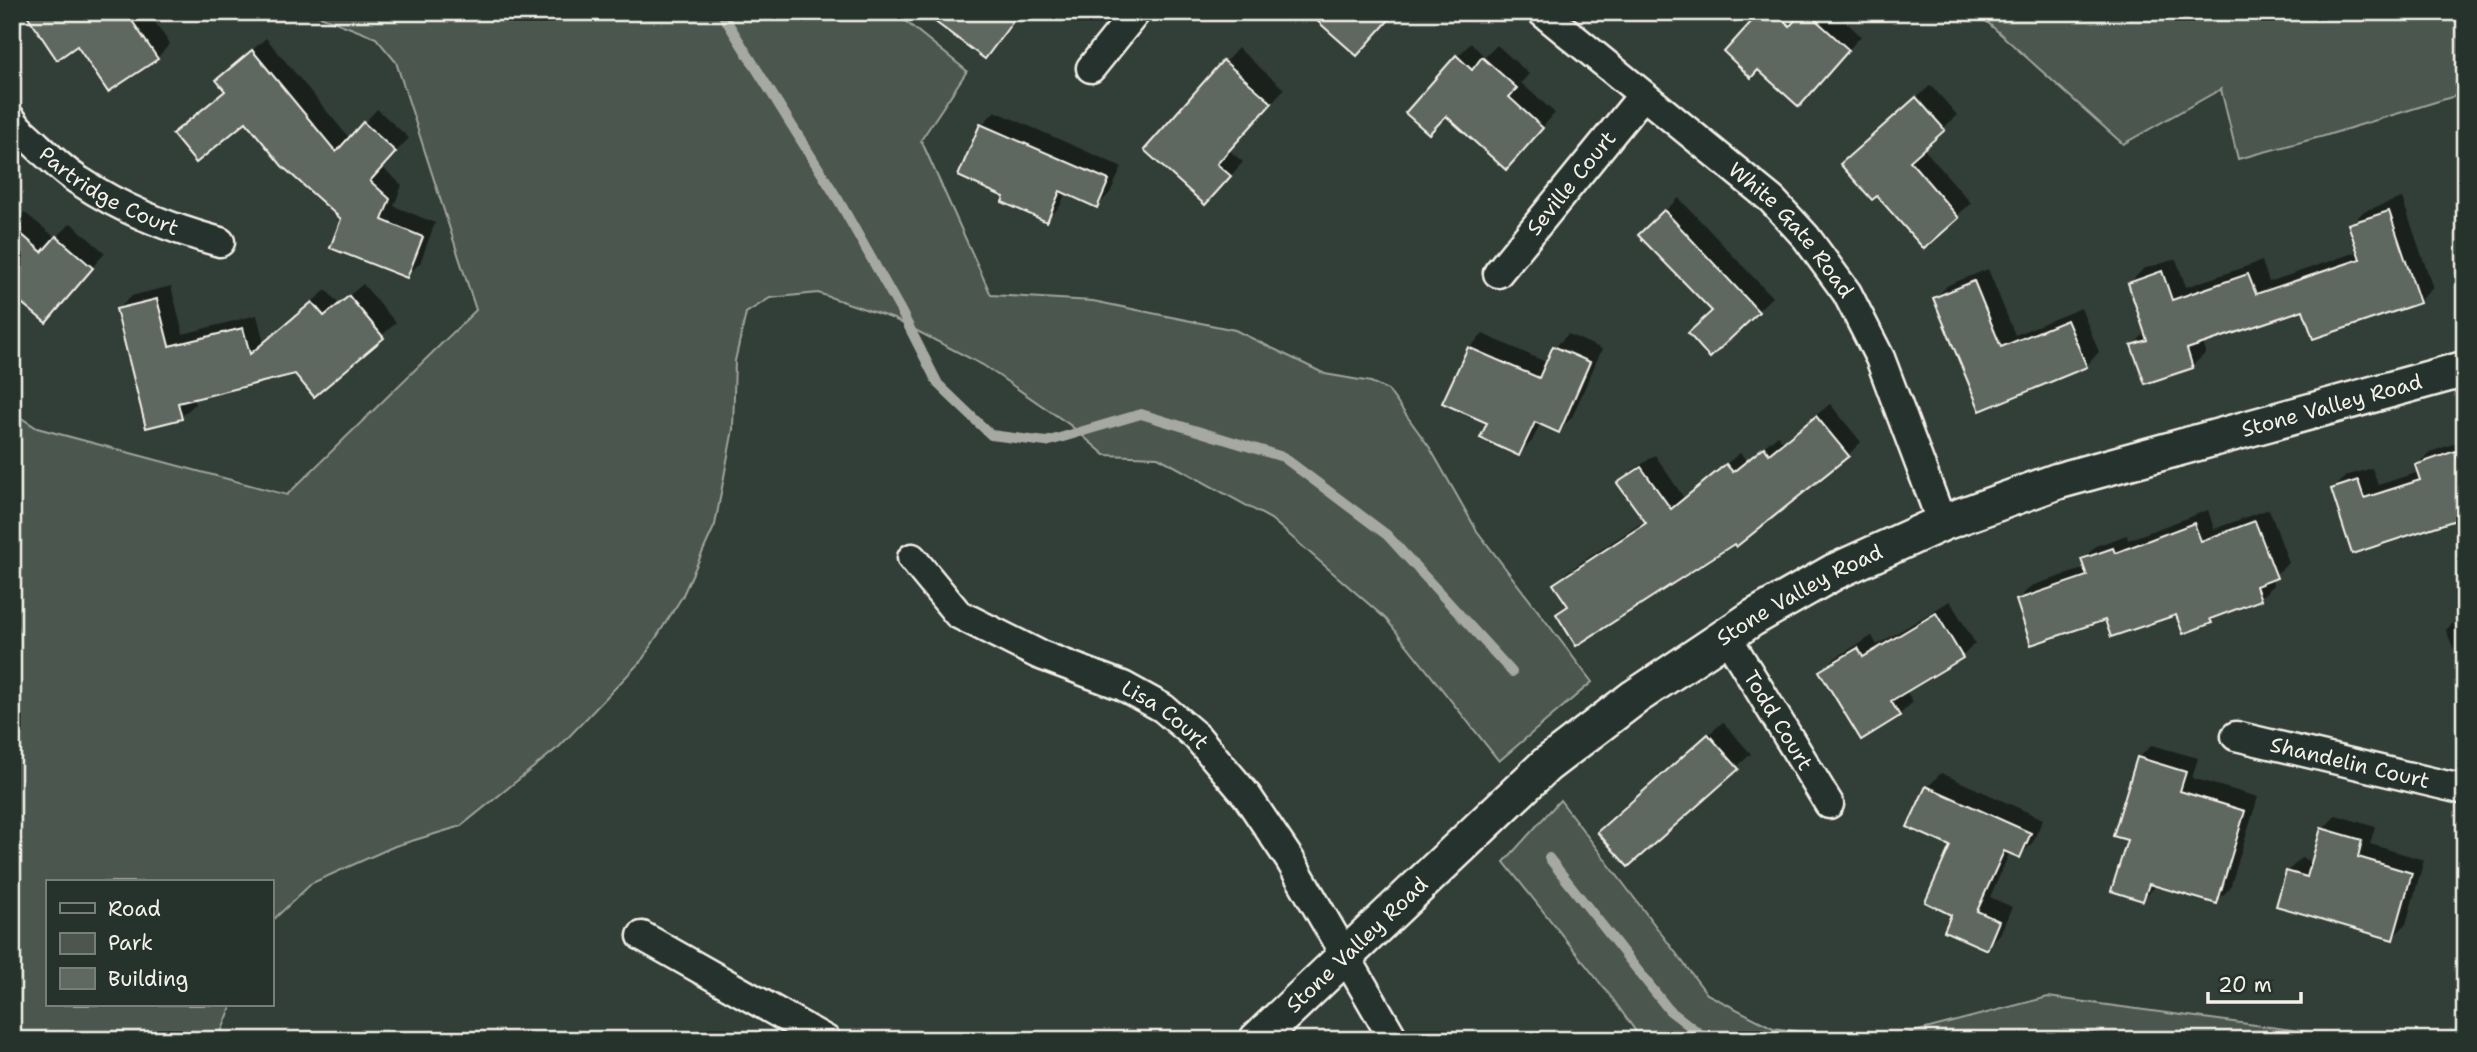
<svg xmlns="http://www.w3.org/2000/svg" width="2477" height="1052" viewBox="0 0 2477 1052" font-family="'Shantell Sans',sans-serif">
  <rect width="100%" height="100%" fill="#323e38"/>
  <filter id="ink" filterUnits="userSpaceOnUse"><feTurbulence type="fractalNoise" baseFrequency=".0143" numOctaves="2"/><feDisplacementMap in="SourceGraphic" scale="14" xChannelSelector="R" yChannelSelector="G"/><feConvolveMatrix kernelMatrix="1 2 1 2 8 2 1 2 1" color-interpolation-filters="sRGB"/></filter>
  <g filter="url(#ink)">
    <g fill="#4c564f" stroke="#a0a49c" stroke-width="2">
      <polygon points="310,12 894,12 967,71 921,140 991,295 1093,301 1235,330 1325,374 1371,382 1388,390 1430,448 1477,531 1592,682 1499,761 1386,619 1271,519 1158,457 1105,455 1070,425 983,365 894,319 818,293 770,298 746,313 735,361 733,429 715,525 682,597 642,660 560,746 461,826 395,846 312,883 271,922 271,882 47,882 47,1005 232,1005 218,1040 12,1040 12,412 37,428 287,495 476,310 396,62 376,38"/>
      <polygon points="1976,12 2465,12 2465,93 2324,136 2238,159 2221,89 2123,144"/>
      <polygon points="1560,800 1707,994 1773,1028 1816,1034 1899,1036 2048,997 2315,1033 2413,1040 1642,1040 1612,998 1504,862"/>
    </g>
    <g fill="#0007">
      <polygon points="32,12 148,12 170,44 157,58"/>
      <polygon points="952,12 1021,12 998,43 985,57"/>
      <polygon points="1762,12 1835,12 1861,36 1812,91 1758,68"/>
      <polygon points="266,38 350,139 377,109 409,138 382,167 402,185 394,206 435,223 420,263 406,276 246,119 174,134 226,90 218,80"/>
      <polygon points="1471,43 1485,57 1497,45 1529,74 1521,83 1555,113 1519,154 1447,114 1457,57"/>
      <polygon points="1238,48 1284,89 1229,150 1243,162 1219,189 1146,150"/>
      <polygon points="1931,85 1957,115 1923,148 1971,203 1924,246 1877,193 1842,164"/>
      <polygon points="995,111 1122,167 1110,193 1097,206 1066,192 1060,206 1046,220 982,125"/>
      <polygon points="2465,181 2465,226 2454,192"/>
      <polygon points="1679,198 1772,297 1711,355 1714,310 1654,221"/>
      <polygon points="2402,198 2433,288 2419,301 2304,308 2203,342 2206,353 2192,366 2133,345 2146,332 2130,283 2143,269 2176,259 2186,287 2262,261 2269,282 2359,251 2350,225 2364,211"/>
      <polygon points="24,212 56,238 71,223 105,253 46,321 12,292 12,224"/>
      <polygon points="1988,269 2015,335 2081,308 2099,352 2086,366 1980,409 1935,298 1948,285"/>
      <polygon points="363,284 396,323 314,394 295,372 193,398 195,404 181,417 118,310 131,296 171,286 183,334 257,315 264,343 326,290 339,304"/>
      <polygon points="1483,334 1548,363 1555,347 1568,334 1602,349 1572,417 1558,431 1541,422 1532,441 1519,454 1489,422 1445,403 1469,348"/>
      <polygon points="1830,404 1861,442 1848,455 1734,541 1558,614 1568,604 1555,584 1568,571 1646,520 1619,483 1632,471 1655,455 1684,498 1740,453 1747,461 1778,435 1783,442"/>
      <polygon points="2465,440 2465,515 2353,552 2333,489 2346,476 2372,468 2378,485 2419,472 2417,465 2430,452"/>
      <polygon points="2269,509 2289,563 2271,578 2274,585 2260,598 2218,614 2211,622 2177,613 2106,618 2018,600 2031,586 2086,568 2083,559 2096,546 2127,535 2128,540 2208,510 2214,529"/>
      <polygon points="1950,601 1975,643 1962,657 1906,691 1913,702 1899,715 1822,671 1835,658 1872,636 1877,645"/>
      <polygon points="2465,614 2465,677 2446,630 2459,617"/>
      <polygon points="2465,684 2465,714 2456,693"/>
      <polygon points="1723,722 1751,754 1628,864 1613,818"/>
      <polygon points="2152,745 2198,758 2192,778 2258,797 2230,888 2216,902 2156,886 2143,899 2129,839 2138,758"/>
      <polygon points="1941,773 2043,819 2033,842 2020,856 2010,852 1990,897 2012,907 2000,934 1986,948 1954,914 1952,845 1910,827 1928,787"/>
      <polygon points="2336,815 2375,827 2370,844 2424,860 2406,924 2392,938 2287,872 2301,858 2313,862 2323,829"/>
    </g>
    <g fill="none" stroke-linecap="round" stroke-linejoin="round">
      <g stroke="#a6a9a1" stroke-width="10">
        <polyline points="721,12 839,201 901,311 938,384 991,435 1046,442 1141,414 1283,457 1387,535 1512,672"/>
        <polyline points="1549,858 1669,1010 1708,1040"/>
        <polyline points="2053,1040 2091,1037 2112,1040"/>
      </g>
    </g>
    <g fill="#5f6861" stroke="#f4f1e8" stroke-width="2">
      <polygon points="25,12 126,12 158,59 108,92 77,46 57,60"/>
      <polygon points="922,12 1020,12 985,59"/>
      <polygon points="1307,12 1396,12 1357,56"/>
      <polygon points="1760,12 1774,12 1790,26 1802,12 1807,12 1849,50 1799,107 1758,70 1751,78 1724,52"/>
      <polygon points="252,50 336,152 363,122 396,152 370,181 390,199 382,220 423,237 407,278 330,248 341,219 282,166 246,122 196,163 172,134 225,91 216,80"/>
      <polygon points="1456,55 1472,70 1482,57 1517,88 1509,97 1543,128 1506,170 1446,116 1429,134 1405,113"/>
      <polygon points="1223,60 1272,103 1217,164 1231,176 1205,205 1144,150"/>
      <polygon points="1916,97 1945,130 1910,161 1959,218 1924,249 1877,196 1872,200 1840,164"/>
      <polygon points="980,124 1109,180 1097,208 1060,191 1047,222 1002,202 1004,197 958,176"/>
      <polygon points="1664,210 1759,312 1710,358 1688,333 1712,311 1638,235"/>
      <polygon points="2389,211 2420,303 2313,339 2303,310 2187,349 2193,368 2145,384 2131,345 2147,340 2128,283 2162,271 2172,300 2248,274 2256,294 2360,259 2348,224"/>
      <polygon points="12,226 42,252 56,236 93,268 46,323 12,295"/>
      <polygon points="1974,281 2001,347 2067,320 2087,367 1980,411 1933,298"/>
      <polygon points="349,296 384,338 314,397 295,374 178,403 182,419 146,428 116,309 157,299 169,346 243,328 250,354 312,302 324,316"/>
      <polygon points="1553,346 1590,362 1559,433 1535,422 1519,456 1480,438 1487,423 1442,403 1468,347 1539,378"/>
      <polygon points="1816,416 1849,456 1736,547 1734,544 1576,646 1556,614 1568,606 1553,584 1646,523 1617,483 1641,467 1671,509 1726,464 1733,472 1764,447 1769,454"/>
      <polygon points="2455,451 2465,481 2465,517 2352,554 2331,489 2358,480 2364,498 2420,480 2415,465"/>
      <polygon points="2255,521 2277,578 2256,586 2261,600 2210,619 2212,623 2183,634 2176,615 2111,637 2105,620 2031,645 2016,600 2087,576 2081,559 2113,548 2115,553 2194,523 2201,541"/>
      <polygon points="1936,613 1963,658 1891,701 1900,716 1861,740 1819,671 1858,648 1863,657"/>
      <polygon points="1708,734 1739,769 1628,867 1597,832"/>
      <polygon points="2137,757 2186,772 2180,791 2245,811 2217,904 2149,884 2143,901 2111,891 2127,840 2113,836"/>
      <polygon points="1926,786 2031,833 2020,858 2004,851 1977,911 1999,921 1987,950 1944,931 1951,915 1925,902 1950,846 1907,827"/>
      <polygon points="2321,828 2362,840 2358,857 2412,873 2393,940 2276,906 2286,871 2307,877"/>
    </g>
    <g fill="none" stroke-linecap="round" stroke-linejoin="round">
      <defs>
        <g id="minor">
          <path id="s1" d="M1542,12L1772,200L1806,237L1847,293L1880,358L1942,523"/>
          <polyline points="1091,68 1136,12"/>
          <path id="s2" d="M12,120L19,129C39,146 58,168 81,182C123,210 172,229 220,242"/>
          <path id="s3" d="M1498,273L1643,95"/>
          <path id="s4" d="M912,558L958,614L1038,654L1123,686L1163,708L1197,737L1247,796L1290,860L1394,1040"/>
          <path id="s5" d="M1726,635L1829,804"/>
          <path id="s6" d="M2236,736L2465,790"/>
          <polyline points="642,936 826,1040"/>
        </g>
        <g id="tertiary">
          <path id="s7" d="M1257,1040L1546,765L1635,697L1753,618L1834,572L1942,523L2058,481L2465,369"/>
        </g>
      </defs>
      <use href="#minor" stroke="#f4f1e8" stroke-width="33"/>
      <use href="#tertiary" stroke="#f4f1e8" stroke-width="40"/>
      <use href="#minor" stroke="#26332d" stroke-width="28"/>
      <use href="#tertiary" stroke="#26332d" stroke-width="35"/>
    </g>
  </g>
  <g text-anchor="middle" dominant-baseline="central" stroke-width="6" stroke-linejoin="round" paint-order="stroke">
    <g font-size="21" fill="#f4f1e8" stroke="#26332d">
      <text stroke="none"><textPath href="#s3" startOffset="116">Seville Court</textPath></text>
      <text stroke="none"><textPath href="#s2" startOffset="122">Partridge Court</textPath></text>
      <text stroke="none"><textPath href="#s1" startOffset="332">White Gate Road</textPath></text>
      <text stroke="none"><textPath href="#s7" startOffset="1272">Stone Valley Road</textPath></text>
      <text stroke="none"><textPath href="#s7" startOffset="705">Stone Valley Road</textPath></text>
      <text stroke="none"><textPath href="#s4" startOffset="304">Lisa Court</textPath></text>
      <text stroke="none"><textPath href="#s5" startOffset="100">Todd Court</textPath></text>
      <text stroke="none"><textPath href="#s6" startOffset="117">Shandelin Court</textPath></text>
      <text stroke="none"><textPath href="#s7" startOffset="138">Stone Valley Road</textPath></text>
    </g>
  </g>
  <rect width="2477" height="1052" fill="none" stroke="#26332d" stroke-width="42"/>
  <rect x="21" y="21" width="2435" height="1010" fill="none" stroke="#f4f1e8" stroke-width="2.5" filter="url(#ink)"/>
  <rect x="46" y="880" width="228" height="126" fill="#26332d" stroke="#787f78" stroke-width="2"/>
  <rect x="60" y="903" width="35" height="10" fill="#26332d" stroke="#787f78" stroke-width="2"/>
  <text x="108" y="916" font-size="21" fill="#f4f1e8">Road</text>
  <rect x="60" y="933" width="35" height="21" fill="#4c564f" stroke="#787f78" stroke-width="2"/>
  <text x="108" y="950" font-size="21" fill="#f4f1e8">Park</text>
  <rect x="60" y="968" width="35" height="21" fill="#5f6861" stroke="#787f78" stroke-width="2"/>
  <text x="108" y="986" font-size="21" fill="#f4f1e8">Building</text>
  <path d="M2208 992v10h93v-10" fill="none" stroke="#f4f1e8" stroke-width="3.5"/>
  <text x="2218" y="992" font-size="21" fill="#f4f1e8" stroke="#26332d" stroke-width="5" paint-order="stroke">20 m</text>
</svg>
